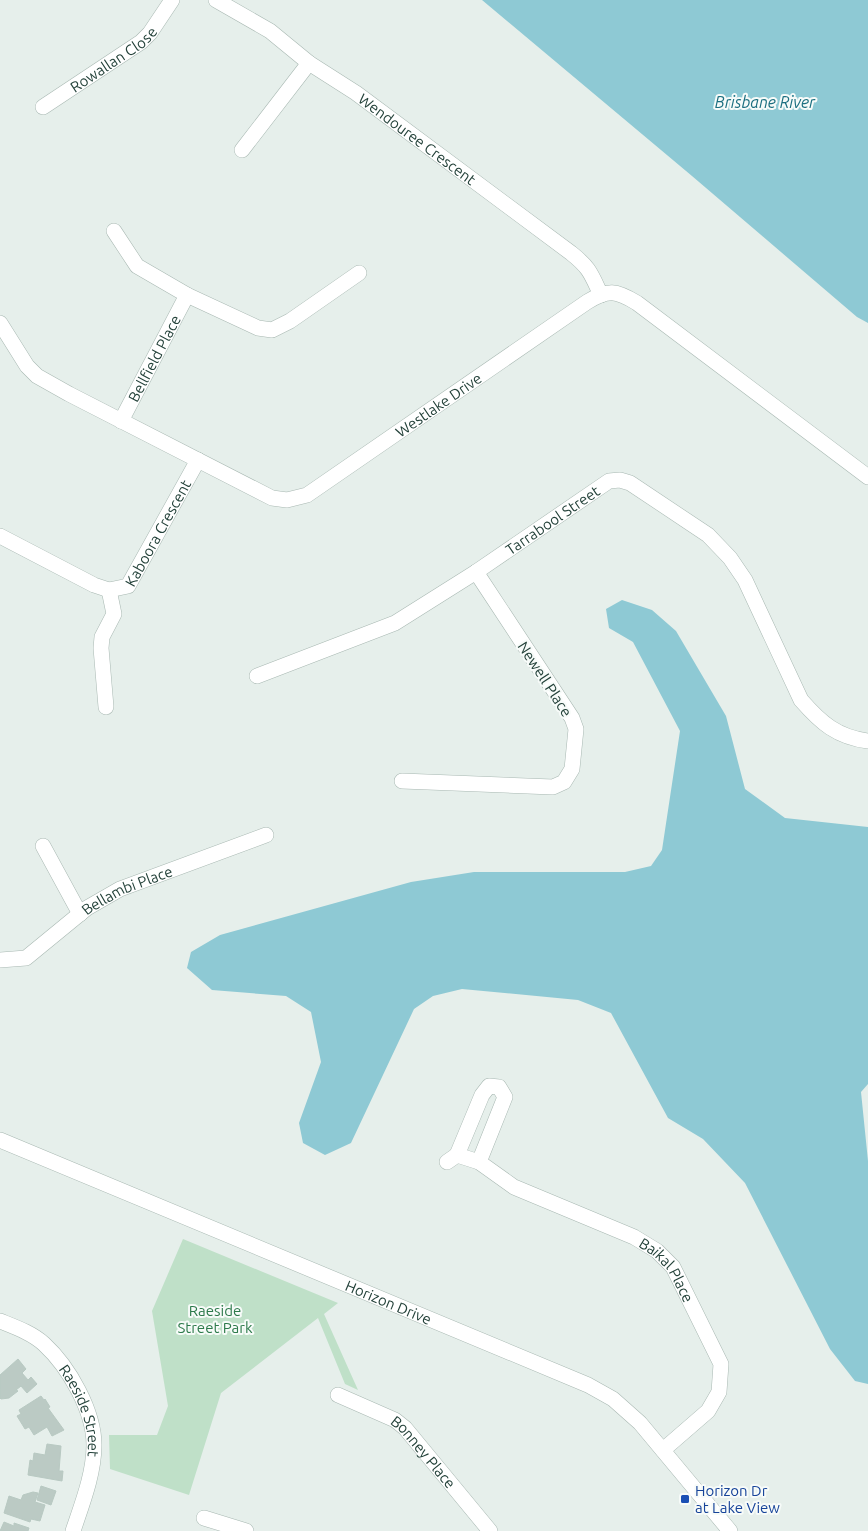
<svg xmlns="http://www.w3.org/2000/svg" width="868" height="1531" viewBox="0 0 868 1531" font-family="Ubuntu,sans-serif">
  <rect width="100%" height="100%" fill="#e6efeb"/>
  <polygon fill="#bfe0c8" points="183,1239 338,1303 324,1314 358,1390 345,1384 318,1318 221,1393 189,1495 110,1469 109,1435 157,1435 168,1406 152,1311"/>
  <g fill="#8ec9d4">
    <polygon points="482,0 868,0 868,323 857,317 692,176"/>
    <polygon points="622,600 652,610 676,631 726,716 745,789 785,818 868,827 868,1084 861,1092 868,1161 868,1384 855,1381 830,1349 745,1183 703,1139 668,1118 611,1013 578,1000 462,989 433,996 414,1009 351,1143 325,1155 303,1143 299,1123 321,1062 311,1012 286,996 212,990 187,968 191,952 220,935 411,882 474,872 625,872 651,866 662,850 680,731 633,642 609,628 606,609"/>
  </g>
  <g fill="#bbcac4" stroke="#b8c9c2">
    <polygon points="18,1359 26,1369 22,1373 28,1380 31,1377 37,1384 27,1393 21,1386 16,1390 18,1391 9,1398 1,1399 0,1398 0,1375"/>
    <polygon points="41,1396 44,1400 45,1399 50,1407 48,1408 64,1430 52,1436 47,1427 34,1435 29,1427 25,1429 17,1416 21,1414 19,1410"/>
    <polygon points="47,1444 61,1446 59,1471 63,1471 62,1481 28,1475 30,1460 33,1461 34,1453 45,1455"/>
    <polygon points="41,1486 56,1491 51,1505 37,1500"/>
    <polygon points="33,1492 38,1493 35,1502 45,1505 40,1521 31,1519 30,1522 4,1513 9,1496 21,1500 23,1495"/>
    <polygon points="4,1522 14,1526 14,1523 29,1528 28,1531 0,1531"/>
  </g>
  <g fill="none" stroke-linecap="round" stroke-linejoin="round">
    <defs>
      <g id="minor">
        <path id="s1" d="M216,0L270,31L309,63L356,93L571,253C590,268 591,274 601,295"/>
        <path id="s2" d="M43,107L141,42L150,33L172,0"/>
        <polyline points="242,150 309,63"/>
        <polyline points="114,231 137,266 187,295 258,328 272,330 290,321 359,273"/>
        <path id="s3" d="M0,323L27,366L37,376L69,394L272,498L287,500L307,495L587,302C608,289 616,290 637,303L868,477"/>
        <path id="s4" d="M121,421L187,295"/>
        <path id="s5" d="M0,536L94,585L109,590L128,586L198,460"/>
        <path id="s6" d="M257,676L395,623L476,572L609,481L620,480L630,483L708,535L730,558L745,580L801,700C821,723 837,737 868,741"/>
        <polyline points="106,707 101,648 102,637 114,614 109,590"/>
        <polyline points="402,781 553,787 564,782 572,769 576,729 572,718 476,572"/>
        <polyline points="43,846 80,914"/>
        <path id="s7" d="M0,960L26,958L87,908L120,889L266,835"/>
        <polyline points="457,1155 482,1095 489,1086 499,1087 505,1097 479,1162"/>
        <path id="s8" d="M447,1162L457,1155L479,1162L514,1187L634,1237L657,1251L673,1267L721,1364L719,1392L708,1411L663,1450"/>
        <path id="s9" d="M0,1321C15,1327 32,1333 44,1344C69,1367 94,1411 94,1445C94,1474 82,1504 73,1531"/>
        <path id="s10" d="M338,1395L395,1420L405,1428L490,1531"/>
        <polyline points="204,1518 246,1531"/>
      </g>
      <g id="tertiary">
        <path id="s11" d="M0,1140L588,1385L613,1399L640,1423L730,1531"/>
      </g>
    </defs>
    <use href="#minor" stroke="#a8b8b2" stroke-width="16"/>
    <use href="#tertiary" stroke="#a8b8b2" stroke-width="16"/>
    <use href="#minor" stroke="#fff" stroke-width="15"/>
    <use href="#tertiary" stroke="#fff" stroke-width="15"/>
  </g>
  <rect fill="#1a4fb4" stroke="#f7fbf9" stroke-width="2" x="680" y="1494" width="10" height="10" rx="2.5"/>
  <g text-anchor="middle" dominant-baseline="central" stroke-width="4" stroke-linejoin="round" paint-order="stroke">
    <g font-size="15" fill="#24423a" stroke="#f7fbf9">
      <text stroke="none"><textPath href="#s2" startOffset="85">Rowallan Close</textPath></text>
      <text stroke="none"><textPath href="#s1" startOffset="245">Wendouree Crescent</textPath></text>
      <text stroke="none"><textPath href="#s4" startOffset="71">Bellfield Place</textPath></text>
      <text stroke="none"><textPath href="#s3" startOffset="525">Westlake Drive</textPath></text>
      <text stroke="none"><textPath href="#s6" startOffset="336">Tarrabool Street</textPath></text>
      <text stroke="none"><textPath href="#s5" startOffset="202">Kaboora Crescent</textPath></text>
      <text transform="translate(545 679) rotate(57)">Newell Place</text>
      <text stroke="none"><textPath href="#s7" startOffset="149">Bellambi Place</textPath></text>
      <text stroke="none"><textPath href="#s8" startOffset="256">Baikal Place</textPath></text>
      <text stroke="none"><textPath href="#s11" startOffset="421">Horizon Drive</textPath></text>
      <text stroke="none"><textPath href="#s9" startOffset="128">Raeside Street</textPath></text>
      <text stroke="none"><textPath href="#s10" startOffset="105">Bonney Place</textPath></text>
    </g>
    <g font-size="15" fill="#2d7a4b" stroke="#f7fbf9">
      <text x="215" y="1310">Raeside<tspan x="215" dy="17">Street Park</tspan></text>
    </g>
    <g font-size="15" fill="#164399" stroke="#f7fbf9" text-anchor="start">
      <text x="695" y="1490">Horizon Dr<tspan x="695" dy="17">at Lake View</tspan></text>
    </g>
    <g font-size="16" font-style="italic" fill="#1c6f80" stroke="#f7fbf9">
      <text x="765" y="102">Brisbane River</text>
    </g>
  </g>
</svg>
